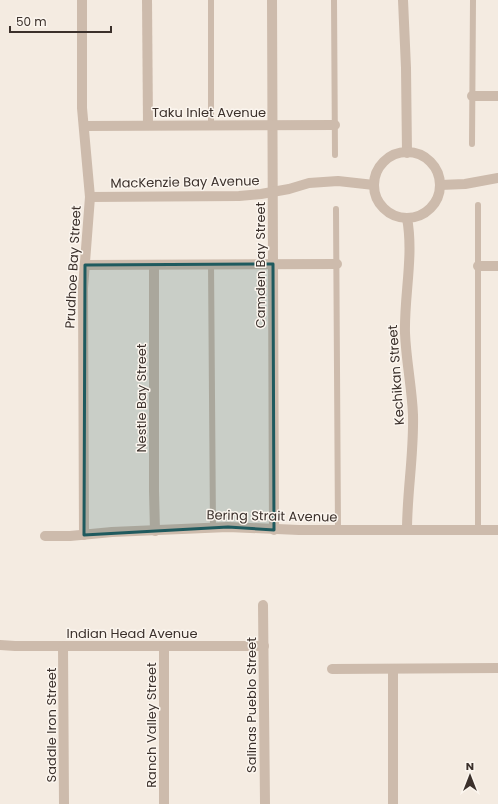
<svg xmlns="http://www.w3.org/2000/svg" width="498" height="804" viewBox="0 0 498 804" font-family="Poppins,sans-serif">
  <rect width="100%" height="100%" fill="#f4ebe1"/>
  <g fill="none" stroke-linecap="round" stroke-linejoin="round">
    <g stroke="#cdbbac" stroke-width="6">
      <polyline points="211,0 211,125"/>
      <polyline points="334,0 335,155"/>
      <polyline points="472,144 473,0"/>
      <polyline points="336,209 338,530"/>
      <polyline points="211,264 213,528"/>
      <polyline points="478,530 478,205"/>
    </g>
    <g stroke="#cdbbac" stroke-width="10">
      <polyline points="82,0 82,108 90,197 83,288 84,535"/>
      <polyline points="147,0 148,125"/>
      <polyline points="272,0 274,530"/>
      <polyline points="403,0 406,68 407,153"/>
      <polyline points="472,96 498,96"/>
      <polyline points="84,126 335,125"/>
      <circle cx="407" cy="185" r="33"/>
      <polyline points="440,185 465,184 498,178"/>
      <polyline points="90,197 239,196 261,194 289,189 309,183 338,181 374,185"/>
      <path d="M407,218C414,256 404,295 405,333C406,360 412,388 413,415C414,454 407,492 407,530"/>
      <polyline points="85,265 337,264"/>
      <polyline points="154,265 154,491 155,531"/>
      <polyline points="478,266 498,266"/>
      <polyline points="45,536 70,536 112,532 228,527 299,530 498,530"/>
      <polyline points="263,605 265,804"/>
      <polyline points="0,645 15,646 264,646"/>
      <polyline points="63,646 64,804"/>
      <polyline points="164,646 164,804"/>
      <polyline points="332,669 498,668"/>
      <polyline points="393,669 393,804"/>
    </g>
  </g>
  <path fill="#1f5a5e" fill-opacity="0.2" stroke="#1f5a5e" stroke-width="3" stroke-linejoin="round" d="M273,264L274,530L228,527L84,535L85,265Z"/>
  <g text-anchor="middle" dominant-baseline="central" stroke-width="3" stroke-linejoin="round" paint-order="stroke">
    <g font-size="13" fill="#3b302b" stroke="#fbf5ee">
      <text x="209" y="112">Taku Inlet Avenue</text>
      <text transform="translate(185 182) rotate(-1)">MacKenzie Bay Avenue</text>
      <text transform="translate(260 265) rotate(-90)">Camden Bay Street</text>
      <text transform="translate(73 267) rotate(-87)">Prudhoe Bay Street</text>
      <text transform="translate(396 375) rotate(-94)">Kechikan Street</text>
      <text transform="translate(141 398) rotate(-90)">Nestle Bay Street</text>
      <text transform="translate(272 516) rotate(1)">Bering Strait Avenue</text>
      <text x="132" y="633">Indian Head Avenue</text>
      <text transform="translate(251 705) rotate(-90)">Salinas Pueblo Street</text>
      <text transform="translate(51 725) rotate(-90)">Saddle Iron Street</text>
      <text transform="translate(151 725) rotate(-90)">Ranch Valley Street</text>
    </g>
  </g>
  <g transform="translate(470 776)" stroke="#fbf5ee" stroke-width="3" paint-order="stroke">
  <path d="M0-3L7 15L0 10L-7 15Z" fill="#3b302b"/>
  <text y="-6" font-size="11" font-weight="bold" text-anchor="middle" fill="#3b302b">N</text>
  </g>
  <path d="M10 26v6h101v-6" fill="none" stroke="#3b302b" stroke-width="2"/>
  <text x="16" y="26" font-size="12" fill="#3b302b" stroke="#fbf5ee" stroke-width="3" paint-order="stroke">50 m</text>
</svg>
